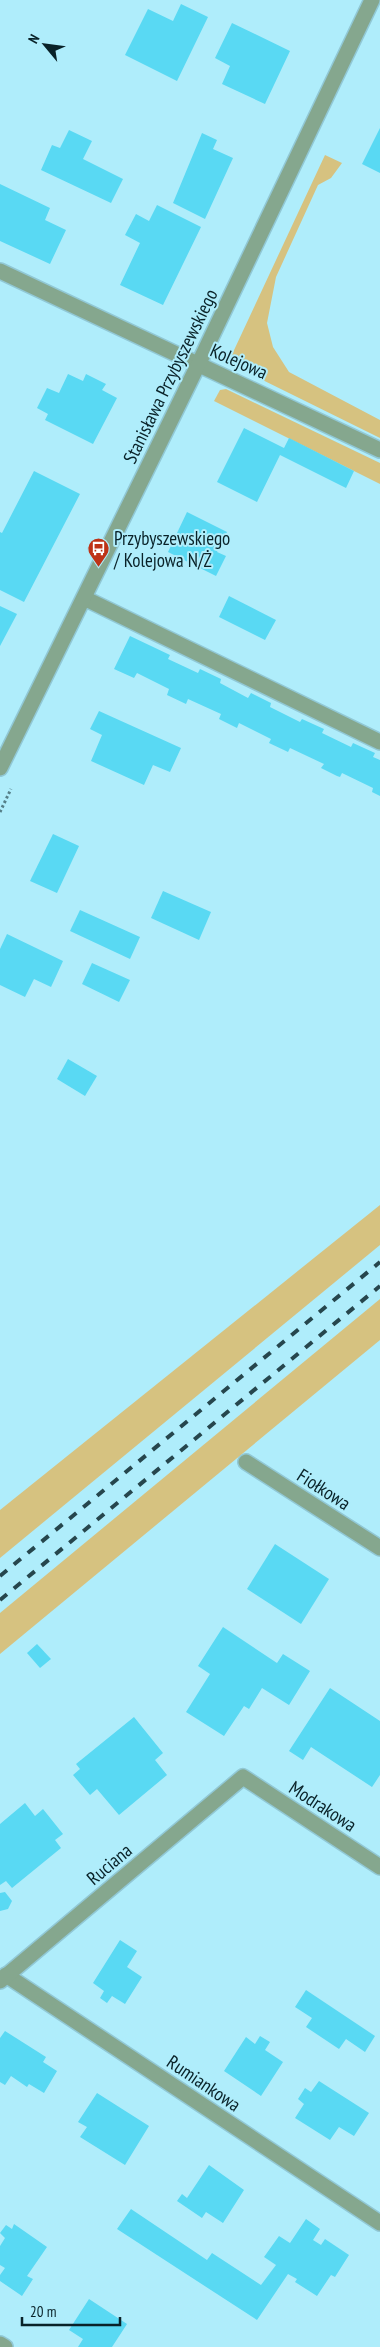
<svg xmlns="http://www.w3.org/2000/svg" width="380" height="2347" viewBox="0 0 380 2347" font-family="'PT Sans Narrow',sans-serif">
  <rect width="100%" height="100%" fill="#afedfb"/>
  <g fill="#d6c280">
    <polygon points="325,155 342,163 331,178 318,185 276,277 267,323 273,347 289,372 380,420 380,438 228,363"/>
    <polygon points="226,389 380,463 380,484 214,401 220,390"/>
    <polygon points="380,1205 380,1245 0,1558 0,1510"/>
    <polygon points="380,1299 380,1340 0,1654 0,1613"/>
  </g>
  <g fill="#59d9f3">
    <polygon points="181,4 208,17 177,81 125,55 148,9 173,21"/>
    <polygon points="232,23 290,51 265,104 222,84 230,66 215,58"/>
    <polygon points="380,128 380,173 362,164"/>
    <polygon points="69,130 92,141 83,159 123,179 111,203 41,170 52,145 60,148"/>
    <polygon points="202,133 217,140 213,149 233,158 205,219 173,203"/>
    <polygon points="0,184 50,208 45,220 66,230 50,264 0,241"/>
    <polygon points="157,205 201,227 163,305 120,285 140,243 125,235 136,214 149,221"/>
    <polygon points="68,374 83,381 86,374 106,384 102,390 117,398 93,444 45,420 48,414 37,408 47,388 59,393"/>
    <polygon points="244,428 284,448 289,438 354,471 346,488 280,455 257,502 217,482"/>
    <polygon points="34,471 80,494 24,602 0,590 0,532 2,533"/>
    <polygon points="187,512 227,532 217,552 226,556 216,576 168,552"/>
    <polygon points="229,596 276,620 265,640 219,617"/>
    <polygon points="0,606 17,614 0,646"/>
    <polygon points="130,636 170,655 168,659 198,673 200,669 221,679 220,683 248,698 251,693 271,703 270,707 300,722 302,719 324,729 322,733 351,747 353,743 375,753 373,757 380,760 380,796 372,792 373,788 342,773 340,777 337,776 321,768 324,764 290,748 288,752 286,751 269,743 271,739 239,723 237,728 219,719 221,714 188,699 186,704 167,695 169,689 137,673 134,678 114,669"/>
    <polygon points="99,711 181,748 170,772 153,765 144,785 91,761 102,735 90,729"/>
    <polygon points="53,834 79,846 57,893 30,881"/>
    <polygon points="163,891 211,912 199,940 151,918"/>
    <polygon points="80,910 140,937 130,959 70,931"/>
    <polygon points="7,934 63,961 51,987 34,979 25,997 0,985 0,949"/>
    <polygon points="92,963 130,980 119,1002 82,984"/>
    <polygon points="68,1059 97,1076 85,1096 57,1079"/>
    <polygon points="275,1544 329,1579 301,1624 247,1589"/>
    <polygon points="223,1627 277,1663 283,1654 310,1671 289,1705 262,1688 249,1709 244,1706 224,1736 186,1712 210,1674 198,1666"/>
    <polygon points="37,1644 51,1659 40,1668 27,1653"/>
    <polygon points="330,1688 380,1721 380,1775 372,1787 311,1747 303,1760 289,1751"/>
    <polygon points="134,1717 163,1753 155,1760 167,1775 119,1815 97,1789 90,1795 73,1775 80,1769 76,1764"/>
    <polygon points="25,1803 35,1816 43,1809 63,1834 55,1840 61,1848 12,1888 6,1881 0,1885 0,1824"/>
    <polygon points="5,1892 12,1901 8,1909 0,1911 0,1893"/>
    <polygon points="120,1940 137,1951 127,1967 142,1977 125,2004 112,1996 107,2003 100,1998 104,1991 93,1983"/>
    <polygon points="306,1990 375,2036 365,2052 346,2039 339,2049 306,2027 312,2018 295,2007"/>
    <polygon points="5,2031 46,2057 43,2062 57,2071 44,2093 29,2084 27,2087 11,2076 5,2085 0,2082 0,2038"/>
    <polygon points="260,2036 270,2042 265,2050 283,2062 261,2096 224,2071 246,2037 255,2044"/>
    <polygon points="319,2081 369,2113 354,2136 339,2127 330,2140 295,2118 304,2104 298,2099 305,2088 311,2092"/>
    <polygon points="97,2093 149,2126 125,2165 80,2137 87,2127 78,2122"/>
    <polygon points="209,2165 244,2190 223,2223 206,2212 202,2218 177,2201 182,2194 187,2198"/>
    <polygon points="131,2209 207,2260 212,2253 261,2285 276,2265 264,2257 279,2236 290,2243 306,2219 320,2229 313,2240 321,2245 325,2239 349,2255 335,2277 331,2275 317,2296 295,2282 297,2279 288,2274 257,2320 117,2229"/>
    <polygon points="14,2224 47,2247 27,2276 33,2279 22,2296 0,2281 0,2275 5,2268 0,2265 0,2246 5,2238 0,2233 6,2225 12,2229"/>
    <polygon points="89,2299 127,2324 112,2347 78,2347 83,2339 69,2330"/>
  </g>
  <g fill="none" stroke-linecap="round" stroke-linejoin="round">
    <defs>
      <g id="minor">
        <polyline points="0,271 380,450"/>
        <polyline points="84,598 380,742"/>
        <polyline points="0,768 198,365 372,0"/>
        <polyline points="246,1462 380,1548"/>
        <polyline points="6,1975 380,2223"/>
        <polyline points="0,1981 243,1777 380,1867"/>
        <polyline points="0,2344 5,2347"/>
      </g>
    </defs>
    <use href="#minor" stroke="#91c8d5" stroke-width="18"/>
    <polyline stroke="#557f88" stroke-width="3" stroke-dasharray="2.5 2.5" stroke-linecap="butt" points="0,812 11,789"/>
    <use href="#minor" stroke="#85a78e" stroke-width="15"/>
    <g stroke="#26464d" stroke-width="4" stroke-dasharray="9 9" stroke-linecap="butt">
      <polyline points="0,1576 380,1262"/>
      <polyline points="0,1600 380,1286"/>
    </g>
  </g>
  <defs>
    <symbol id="bus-pin" viewBox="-11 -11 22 30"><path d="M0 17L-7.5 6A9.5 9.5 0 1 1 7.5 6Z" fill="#be3317" stroke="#afedfb"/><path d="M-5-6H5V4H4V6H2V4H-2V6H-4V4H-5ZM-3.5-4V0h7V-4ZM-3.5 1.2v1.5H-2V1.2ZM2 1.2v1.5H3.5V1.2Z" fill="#fff"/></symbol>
  </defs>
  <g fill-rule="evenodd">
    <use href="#bus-pin" x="86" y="536" width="25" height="34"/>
  </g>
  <g text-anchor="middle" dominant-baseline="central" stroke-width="4" stroke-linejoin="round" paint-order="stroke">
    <g font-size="19" fill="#092228" stroke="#afedfb">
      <text transform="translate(239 361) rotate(24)">Kolejowa</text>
      <text transform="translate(170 376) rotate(-64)">Stanisława Przybyszewskiego</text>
      <text transform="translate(324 1489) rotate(33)">Fiołkowa</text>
      <text transform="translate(323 1806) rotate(33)">Modrakowa</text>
      <text transform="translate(109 1864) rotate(-40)">Ruciana</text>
      <text transform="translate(204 2083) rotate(34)">Rumiankowa</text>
    </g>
    <g font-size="19" fill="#092228" stroke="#afedfb" text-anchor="start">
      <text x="114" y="538">Przybyszewskiego<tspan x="114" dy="22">/ Kolejowa N/Ż</tspan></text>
    </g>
  </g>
  <g transform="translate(45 45) rotate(299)" stroke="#afedfb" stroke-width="4" paint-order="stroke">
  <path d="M0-4L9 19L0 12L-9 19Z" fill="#092228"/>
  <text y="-8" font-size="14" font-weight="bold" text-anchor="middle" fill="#092228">N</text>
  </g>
  <path d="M22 2317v8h98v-8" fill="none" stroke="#092228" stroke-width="2.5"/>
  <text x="30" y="2317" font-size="15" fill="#092228" stroke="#afedfb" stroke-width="4" paint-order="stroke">20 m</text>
</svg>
